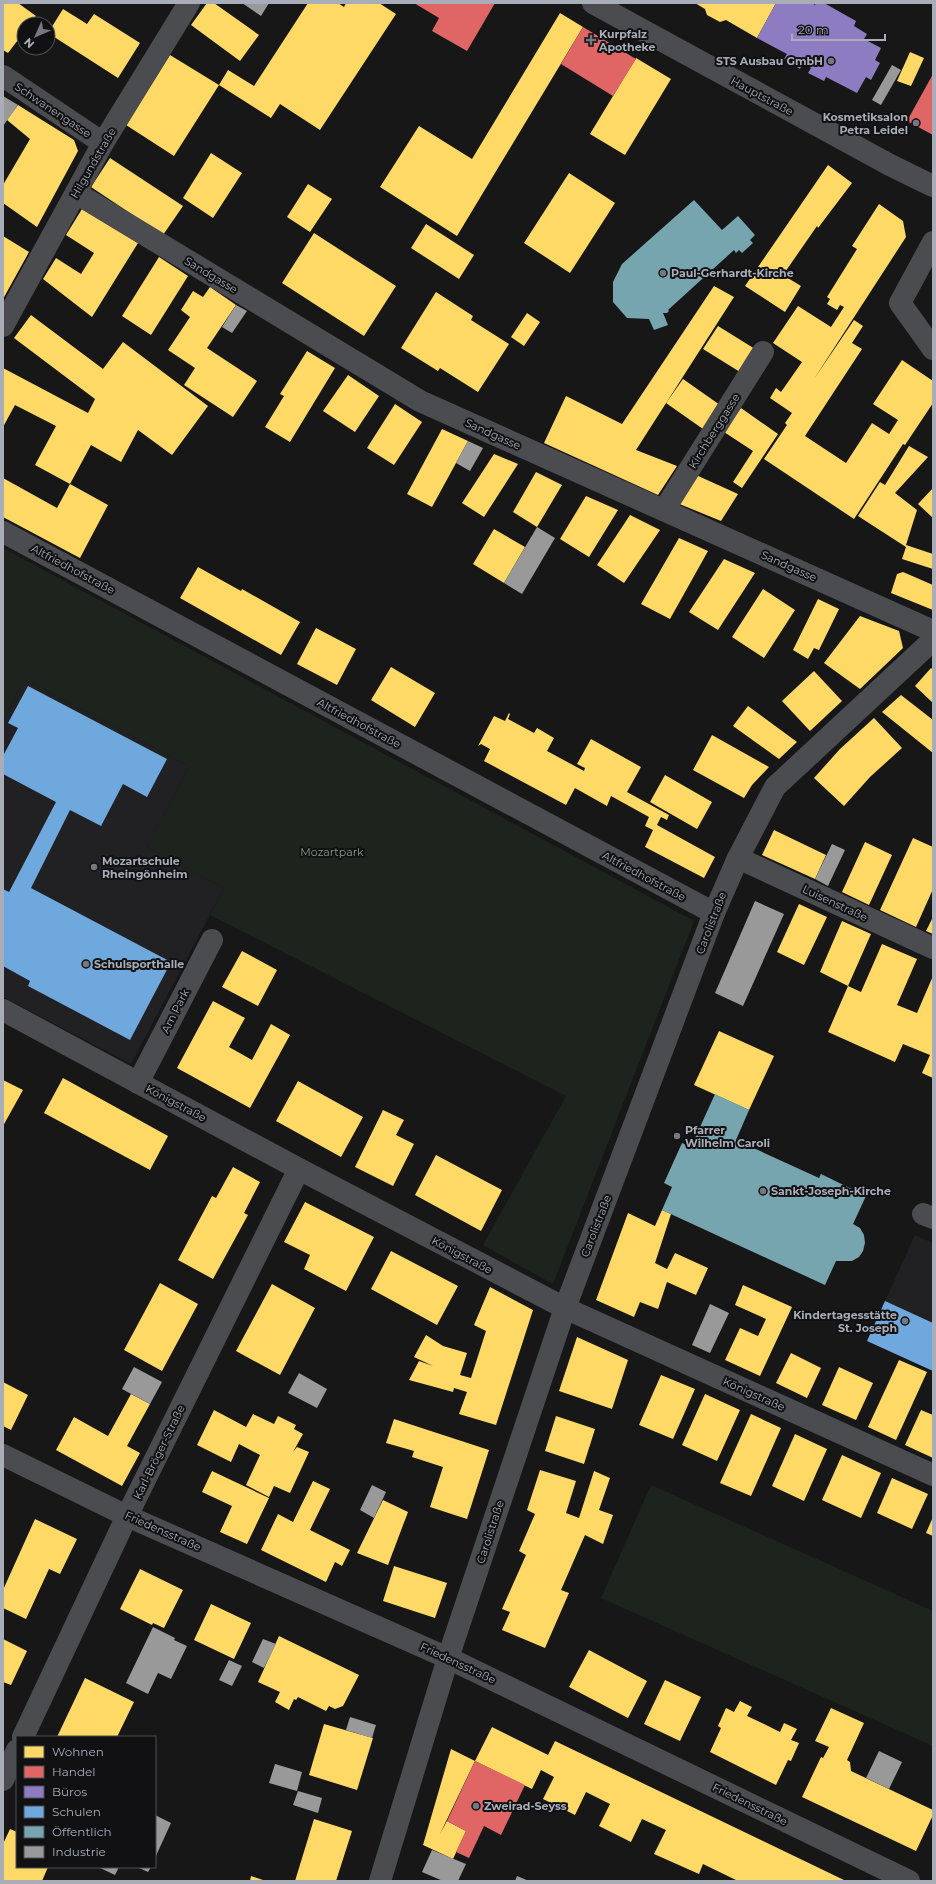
<svg xmlns="http://www.w3.org/2000/svg" width="936" height="1884" viewBox="0 0 936 1884" font-family="Montserrat,sans-serif">
  <rect width="100%" height="100%" fill="#171717"/>
  <g fill="#212123">
    <polygon points="25,679 189,766 147,847 224,888 131,1064 3,997 3,722"/>
    <polygon points="915,1235 933,1243 933,1371 867,1341"/>
  </g>
  <g fill="#1d241e">
    <polygon points="3,548 694,921 553,1284 483,1245 566,1096 210,915 224,888 147,847 189,766 25,679 3,722"/>
    <polygon points="651,1485 933,1611 933,1746 601,1598"/>
  </g>
  <g fill="#ffd966">
    <polygon points="3,3 18,3 36,16 30,24 24,24 24,32 8,53 3,50"/>
    <polygon points="207,3 214,3 259,35 240,61 191,25"/>
    <polygon points="308,3 338,3 344,7 346,3 379,3 396,14 320,130 280,104 271,118 219,85 174,156 126,125 170,55 219,85 228,70 254,86"/>
    <polygon points="695,3 776,3 757,38 726,20 720,22 707,15 705,9"/>
    <polygon points="63,9 87,24 94,14 140,43 118,78 48,33"/>
    <polygon points="560,13 583,27 457,236 380,187 419,126 472,159"/>
    <polygon points="910,52 924,58 911,86 897,81"/>
    <polygon points="636,58 671,79 625,155 590,134"/>
    <polygon points="18,105 74,140 78,151 37,227 3,203 3,185 30,139 7,120"/>
    <polygon points="211,153 242,173 213,218 183,198"/>
    <polygon points="110,158 183,206 163,235 91,187"/>
    <polygon points="828,165 852,183 818,228 817,226 783,275 801,286 785,312 745,286"/>
    <polygon points="569,173 615,203 570,273 524,243"/>
    <polygon points="308,184 332,199 310,232 287,217"/>
    <polygon points="879,204 903,221 906,237 814,379 854,320 863,326 852,343 862,349 805,436 846,463 872,423 889,434 898,420 873,404 902,360 933,381 933,403 905,445 903,444 854,519 764,459 787,425 785,423 792,413 770,398 776,388 781,392 802,362 773,343 798,306 831,327 844,307 840,305 837,310 827,304 830,299 827,297 857,249 852,246"/>
    <polygon points="82,209 138,243 92,317 43,279 56,258 81,274 94,253 66,235"/>
    <polygon points="426,224 474,255 459,279 411,248"/>
    <polygon points="314,233 396,286 364,336 282,283"/>
    <polygon points="3,236 29,252 3,299"/>
    <polygon points="159,257 188,276 151,335 122,316"/>
    <polygon points="714,286 734,297 636,450 677,466 658,495 544,443 566,396 622,424"/>
    <polygon points="210,287 236,305 207,348 257,381 233,417 184,385 195,368 168,350 190,317 181,310 193,291 203,297"/>
    <polygon points="436,292 473,316 471,320 509,344 478,392 440,368 438,371 401,348"/>
    <polygon points="527,313 540,322 524,346 511,337"/>
    <polygon points="31,315 103,369 123,342 208,406 172,455 138,430 121,462 91,445 70,484 35,465 56,426 15,405 3,427 3,368 88,413 95,399 14,338"/>
    <polygon points="718,326 755,349 740,372 703,349"/>
    <polygon points="307,351 335,368 290,442 265,427 284,396 280,394"/>
    <polygon points="348,375 379,396 355,432 323,411"/>
    <polygon points="683,379 720,405 703,429 666,403"/>
    <polygon points="395,404 422,422 394,465 367,448"/>
    <polygon points="741,408 778,434 742,488 733,482 753,451 724,432"/>
    <polygon points="442,429 468,441 432,507 407,494"/>
    <polygon points="909,446 928,457 895,493 917,510 906,545 933,554 933,569 902,559 906,547 858,516 880,482 885,485"/>
    <polygon points="494,454 518,464 484,517 462,503"/>
    <polygon points="536,472 562,485 537,527 513,512"/>
    <polygon points="696,475 738,494 721,521 677,503"/>
    <polygon points="3,478 57,508 70,484 108,505 80,558 3,517"/>
    <polygon points="933,488 933,518 918,504"/>
    <polygon points="586,496 618,510 589,557 560,539"/>
    <polygon points="630,515 660,530 624,583 597,565"/>
    <polygon points="494,529 525,547 504,583 473,564"/>
    <polygon points="679,538 708,551 670,619 641,604"/>
    <polygon points="724,559 755,573 718,630 689,612"/>
    <polygon points="198,567 241,591 242,589 300,622 281,655 180,598"/>
    <polygon points="903,572 933,585 933,610 891,593 897,574"/>
    <polygon points="763,589 795,610 764,658 732,637"/>
    <polygon points="818,599 839,609 819,650 814,648 808,659 793,650"/>
    <polygon points="860,616 899,631 903,648 860,689 824,663"/>
    <polygon points="316,628 356,649 337,685 297,664"/>
    <polygon points="391,667 435,693 415,727 371,700"/>
    <polygon points="931,668 933,670 933,703 915,686"/>
    <polygon points="814,671 842,701 810,731 782,701"/>
    <polygon points="901,695 933,720 933,753 882,712"/>
    <polygon points="748,706 797,742 779,759 733,726"/>
    <polygon points="509,713 510,714 508,719 534,733 537,728 554,738 547,751 584,771 585,768 577,764 591,739 641,767 627,792 669,815 667,820 661,817 657,825 715,857 704,878 645,847 653,830 645,826 649,817 611,796 607,806 575,788 566,805 484,761 490,749 481,744 478,746 494,716 505,721"/>
    <polygon points="874,718 902,748 870,777 844,806 814,778 840,749"/>
    <polygon points="712,735 769,767 752,785 744,798 693,770"/>
    <polygon points="665,775 712,802 697,829 650,802"/>
    <polygon points="774,830 826,855 815,879 762,855"/>
    <polygon points="913,838 933,847 933,889 916,927 880,910"/>
    <polygon points="865,842 892,855 869,905 842,892"/>
    <polygon points="799,904 827,917 804,965 777,952"/>
    <polygon points="933,917 933,934 926,931"/>
    <polygon points="842,921 871,934 848,986 820,972"/>
    <polygon points="882,944 917,959 897,1005 917,1013 933,976 933,1078 922,1073 930,1055 903,1044 895,1062 828,1032 848,986 861,992"/>
    <polygon points="242,951 277,970 258,1006 222,987"/>
    <polygon points="213,1001 245,1018 229,1047 252,1060 271,1024 290,1035 250,1108 177,1068"/>
    <polygon points="719,1031 774,1056 749,1110 694,1085"/>
    <polygon points="63,1078 168,1136 150,1170 44,1113"/>
    <polygon points="3,1080 23,1090 3,1126"/>
    <polygon points="298,1081 363,1117 341,1157 276,1121"/>
    <polygon points="383,1110 404,1120 396,1135 414,1144 393,1186 355,1167"/>
    <polygon points="436,1155 502,1190 481,1231 415,1195"/>
    <polygon points="233,1167 260,1182 244,1213 248,1215 213,1279 178,1260 212,1196 216,1198"/>
    <polygon points="305,1202 374,1237 346,1291 304,1269 310,1255 284,1242"/>
    <polygon points="662,1210 671,1214 655,1263 667,1269 675,1253 708,1268 696,1295 667,1282 658,1309 640,1302 634,1317 596,1300 628,1213 655,1226"/>
    <polygon points="391,1251 458,1286 437,1325 371,1289"/>
    <polygon points="160,1283 198,1304 162,1371 124,1350"/>
    <polygon points="272,1284 315,1308 280,1375 236,1351"/>
    <polygon points="743,1285 792,1307 760,1376 725,1360 740,1328 758,1336 766,1319 735,1305"/>
    <polygon points="490,1287 533,1310 496,1425 459,1414 467,1392 454,1388 453,1392 409,1380 419,1361 433,1366 414,1357 426,1335 443,1346 467,1353 460,1375 471,1378 486,1331 474,1325"/>
    <polygon points="577,1337 628,1360 612,1409 559,1391"/>
    <polygon points="791,1353 821,1368 807,1398 776,1383"/>
    <polygon points="899,1360 927,1372 896,1440 868,1427"/>
    <polygon points="839,1367 873,1383 856,1420 822,1405"/>
    <polygon points="661,1375 695,1389 673,1439 639,1425"/>
    <polygon points="3,1382 28,1395 11,1430 3,1426"/>
    <polygon points="131,1394 150,1404 127,1446 140,1453 122,1486 56,1450 74,1417 108,1436"/>
    <polygon points="705,1394 740,1410 717,1461 682,1445"/>
    <polygon points="214,1410 246,1427 253,1414 274,1424 278,1416 296,1425 294,1429 303,1434 293,1452 297,1447 309,1452 290,1493 274,1486 269,1497 246,1485 260,1455 239,1444 231,1462 197,1445"/>
    <polygon points="921,1410 933,1415 933,1458 905,1445"/>
    <polygon points="751,1414 781,1428 751,1496 720,1483"/>
    <polygon points="556,1416 595,1429 584,1464 545,1451"/>
    <polygon points="394,1419 489,1450 467,1519 430,1507 443,1467 412,1457 414,1451 386,1443"/>
    <polygon points="795,1434 827,1449 804,1501 772,1486"/>
    <polygon points="842,1455 881,1473 861,1518 822,1500"/>
    <polygon points="540,1470 576,1481 566,1513 579,1518 594,1471 610,1478 599,1510 613,1515 603,1544 585,1535 561,1590 569,1593 545,1648 502,1630 510,1612 502,1609 526,1555 519,1551 535,1514 527,1510"/>
    <polygon points="212,1471 269,1498 247,1544 220,1532 232,1506 202,1492"/>
    <polygon points="892,1478 928,1494 912,1529 877,1513"/>
    <polygon points="313,1481 330,1489 310,1530 350,1550 342,1566 335,1562 326,1582 261,1550 278,1514 293,1522"/>
    <polygon points="383,1500 408,1512 388,1565 357,1553"/>
    <polygon points="933,1517 933,1536 926,1533"/>
    <polygon points="35,1519 77,1539 60,1574 49,1569 26,1619 3,1608 3,1590"/>
    <polygon points="394,1566 447,1583 435,1618 383,1601"/>
    <polygon points="140,1569 183,1590 164,1628 153,1623 152,1625 120,1609"/>
    <polygon points="211,1604 251,1623 234,1659 194,1640"/>
    <polygon points="279,1636 359,1675 343,1706 335,1709 329,1706 326,1711 298,1697 296,1700 294,1699 289,1710 275,1702 280,1692 258,1682"/>
    <polygon points="3,1639 27,1651 11,1685 3,1682"/>
    <polygon points="589,1650 647,1681 628,1718 569,1687"/>
    <polygon points="85,1678 134,1702 117,1737 57,1737"/>
    <polygon points="665,1680 701,1697 680,1741 644,1724"/>
    <polygon points="740,1701 752,1707 747,1716 764,1724 780,1732 784,1723 797,1729 791,1740 799,1743 791,1761 788,1760 776,1785 710,1752 721,1728 718,1726 726,1708 734,1712"/>
    <polygon points="831,1708 864,1723 847,1760 850,1762 851,1771 933,1810 933,1815 916,1851 802,1797 821,1757 823,1758 829,1747 815,1741"/>
    <polygon points="324,1724 373,1738 357,1790 309,1775"/>
    <polygon points="492,1727 548,1755 555,1741 846,1881 738,1881 703,1864 699,1874 654,1854 666,1830 642,1819 631,1842 599,1826 610,1804 586,1792 575,1815 543,1799 554,1777 541,1770 532,1789 475,1761 440,1834 447,1821 466,1831 453,1859 423,1845 451,1749 475,1761"/>
    <polygon points="314,1819 352,1831 336,1881 295,1881"/>
    <polygon points="10,1829 17,1832 17,1867 48,1867 42,1881 3,1881 3,1844"/>
    <polygon points="251,1876 266,1881 250,1881"/>
  </g>
  <g fill="#e06666">
    <polygon points="414,3 495,3 467,51 432,31 439,18"/>
    <polygon points="583,27 636,59 613,96 561,64"/>
    <polygon points="933,74 933,135 907,121"/>
    <polygon points="475,1761 525,1785 501,1835 484,1826 469,1858 456,1852 466,1831 447,1821"/>
  </g>
  <polygon fill="#8e7cc3" points="776,3 812,3 815,5 816,3 824,3 856,21 854,26 867,34 864,39 881,48 875,60 880,63 871,80 866,77 857,93 826,77 824,81 808,73 811,68 803,63 800,69 784,59 787,54 757,38"/>
  <g fill="#6fa8dc">
    <polygon points="28,686 167,759 147,797 123,784 101,826 70,810 31,888 171,962 130,1040 28,986 30,981 3,966 3,889 9,892 56,802 3,774 3,756 18,728 8,723"/>
    <polygon points="885,1301 933,1323 933,1371 867,1341"/>
  </g>
  <g fill="#76a5af">
    <polygon points="694,200 722,230 738,216 755,235 750,240 753,243 742,253 739,250 736,253 734,250 668,310 669,311 667,313 663,313 668,325 654,330 649,319 627,318 613,302 613,282 622,264"/>
    <polygon points="715,1094 749,1110 736,1140 819,1178 821,1174 866,1196 853,1224 860,1228 864,1235 865,1243 863,1251 859,1257 852,1261 836,1261 825,1285 662,1210 672,1187 664,1183 682,1143 691,1147"/>
  </g>
  <g fill="#999">
    <polygon points="242,3 269,3 261,16"/>
    <polygon points="892,65 901,70 881,105 872,100"/>
    <polygon points="3,96 18,105 3,126"/>
    <polygon points="236,305 247,311 232,333 222,327"/>
    <polygon points="468,441 483,448 470,471 456,463"/>
    <polygon points="537,527 555,538 522,594 504,583"/>
    <polygon points="832,844 845,850 828,886 815,879"/>
    <polygon points="755,901 784,914 743,1006 715,993"/>
    <polygon points="710,1304 729,1313 710,1353 692,1345"/>
    <polygon points="134,1367 162,1382 150,1404 122,1389"/>
    <polygon points="299,1373 327,1389 317,1408 288,1393"/>
    <polygon points="372,1485 386,1492 374,1518 360,1510"/>
    <polygon points="153,1627 175,1638 174,1640 187,1646 171,1679 158,1673 148,1694 126,1683"/>
    <polygon points="263,1639 276,1644 264,1668 252,1662"/>
    <polygon points="229,1660 242,1666 232,1686 219,1680"/>
    <polygon points="350,1717 376,1725 372,1738 346,1730"/>
    <polygon points="879,1751 902,1762 889,1789 866,1778"/>
    <polygon points="275,1764 302,1772 297,1791 269,1783"/>
    <polygon points="298,1791 322,1798 318,1813 293,1805"/>
    <polygon points="155,1815 171,1823 155,1858"/>
    <polygon points="432,1850 466,1864 458,1881 443,1881 422,1872"/>
    <polygon points="98,1867 119,1867 115,1875"/>
    <polygon points="137,1867 151,1867 148,1872"/>
    <polygon points="517,1876 529,1881 515,1881"/>
  </g>
  <g fill="none" stroke-linecap="round" stroke-linejoin="round">
    <g stroke="#4b4c50" stroke-width="22">
      <polyline points="593,3 890,165 933,186"/>
      <polyline points="3,76 103,143"/>
      <polyline points="76,193 420,401 933,631"/>
      <polyline points="933,242 900,303 933,349"/>
      <polyline points="3,326 103,143 189,3"/>
      <polyline points="664,510 763,352"/>
      <polyline points="3,532 714,913"/>
      <polyline points="738,858 933,948"/>
      <polyline points="3,1010 299,1169 565,1308 933,1475"/>
      <polyline points="138,1083 212,940"/>
      <polyline points="923,1214 933,1218"/>
      <polyline points="3,1455 127,1516 448,1658 909,1881"/>
      <polyline points="23,1737 127,1516 299,1169"/>
      <polyline points="3,1780 17,1750"/>
      <polyline points="380,1881 448,1658 565,1308 714,913 738,858 775,787 933,640"/>
    </g>
  </g>
  <g fill="#757880" stroke="#111113" stroke-width="1.5">
    <path d="M589 34h4v4h4v4h-4v4h-4v-4h-4v-4h4z"/>
    <circle cx="831" cy="61" r="4"/>
    <circle cx="916" cy="123" r="4"/>
    <circle cx="663" cy="273" r="4"/>
    <circle cx="94" cy="867" r="4"/>
    <circle cx="86" cy="964" r="4"/>
    <circle cx="677" cy="1136" r="4"/>
    <circle cx="763" cy="1191" r="4"/>
    <circle cx="905" cy="1321" r="4"/>
    <circle cx="476" cy="1806" r="4"/>
  </g>
  <g text-anchor="middle" dominant-baseline="central" stroke-width="4" stroke-linejoin="round" paint-order="stroke">
    <g font-size="11" font-weight="bold" fill="#a8adb8" stroke="#111113" text-anchor="start">
      <text x="599" y="34">Kurpfalz<tspan x="599" dy="13">Apotheke</tspan></text>
      <text x="823" y="61" text-anchor="end">STS Ausbau GmbH</text>
      <text x="908" y="117" text-anchor="end">Kosmetiksalon<tspan x="908" dy="13">Petra Leidel</tspan></text>
      <text x="671" y="273">Paul-Gerhardt-Kirche</text>
      <text x="102" y="861">Mozartschule<tspan x="102" dy="13">Rheingönheim</tspan></text>
      <text x="94" y="964">Schulsporthalle</text>
      <text x="685" y="1130">Pfarrer<tspan x="685" dy="13">Wilhelm Caroli</tspan></text>
      <text x="771" y="1191">Sankt-Joseph-Kirche</text>
      <text x="897" y="1315" text-anchor="end">Kindertagesstätte<tspan x="897" dy="13">St. Joseph</tspan></text>
      <text x="484" y="1806">Zweirad-Seyss</text>
    </g>
    <g font-size="11" fill="#a8adb8" stroke="#111113">
      <text transform="translate(762 96) rotate(28)">Hauptstraße</text>
      <text transform="translate(53 110) rotate(34)">Schwanengasse</text>
      <text transform="translate(93 163) rotate(-60)">Hilgundstraße</text>
      <text transform="translate(211 275) rotate(31)">Sandgasse</text>
      <text transform="translate(714 431) rotate(-58)">Kirchberggasse</text>
      <text transform="translate(493 434) rotate(24)">Sandgasse</text>
      <text transform="translate(789 566) rotate(24)">Sandgasse</text>
      <text transform="translate(73 569) rotate(28)">Altfriedhofstraße</text>
      <text transform="translate(359 723) rotate(28)">Altfriedhofstraße</text>
      <text transform="translate(644 876) rotate(28)">Altfriedhofstraße</text>
      <text transform="translate(835 903) rotate(25)">Luisenstraße</text>
      <text transform="translate(711 923) rotate(-69)">Carolistraße</text>
      <text transform="translate(175 1011) rotate(-63)">Am Park</text>
      <text transform="translate(176 1103) rotate(28)">Königstraße</text>
      <text transform="translate(596 1226) rotate(-69)">Carolistraße</text>
      <text transform="translate(462 1255) rotate(28)">Königstraße</text>
      <text transform="translate(754 1394) rotate(24)">Königstraße</text>
      <text transform="translate(159 1452) rotate(-64)">Karl-Bröger-Straße</text>
      <text transform="translate(163 1531) rotate(24)">Friedensstraße</text>
      <text transform="translate(490 1532) rotate(-72)">Carolistraße</text>
      <text transform="translate(458 1663) rotate(25)">Friedensstraße</text>
      <text transform="translate(750 1804) rotate(26)">Friedensstraße</text>
    </g>
    <g font-size="11" fill="#7fa381" stroke="#111113">
      <text x="332" y="852">Mozartpark</text>
    </g>
  </g>
  <rect width="936" height="1884" fill="none" stroke="#a8adb8" stroke-width="8"/>
  <rect x="16" y="1736" width="140" height="132" fill="#111113" stroke="#4d4f55"/>
  <rect x="24" y="1746" width="20" height="12" fill="#ffd966" stroke="#4d4f55"/>
  <text x="52" y="1756" font-size="12" fill="#a8adb8">Wohnen</text>
  <rect x="24" y="1766" width="20" height="12" fill="#e06666" stroke="#4d4f55"/>
  <text x="52" y="1776" font-size="12" fill="#a8adb8">Handel</text>
  <rect x="24" y="1786" width="20" height="12" fill="#8e7cc3" stroke="#4d4f55"/>
  <text x="52" y="1796" font-size="12" fill="#a8adb8">Büros</text>
  <rect x="24" y="1806" width="20" height="12" fill="#6fa8dc" stroke="#4d4f55"/>
  <text x="52" y="1816" font-size="12" fill="#a8adb8">Schulen</text>
  <rect x="24" y="1826" width="20" height="12" fill="#76a5af" stroke="#4d4f55"/>
  <text x="52" y="1836" font-size="12" fill="#a8adb8">Öffentlich</text>
  <rect x="24" y="1846" width="20" height="12" fill="#999999" stroke="#4d4f55"/>
  <text x="52" y="1856" font-size="12" fill="#a8adb8">Industrie</text>
  <g transform="translate(36 36) rotate(225)"><circle r="19" fill="#111113" stroke="#4d4f55"/>
  <path d="M0-3L7 15L0 10L-7 15Z" fill="#757880"/>
  <text y="-6" font-size="11" font-weight="bold" text-anchor="middle" fill="#a8adb8">N</text>
  </g>
  <path d="M792 34v6h93v-6" fill="none" stroke="#a8adb8" stroke-width="2"/>
  <text x="798" y="34" font-size="12" fill="#a8adb8" stroke="#111113" stroke-width="3" paint-order="stroke">20 m</text>
</svg>
